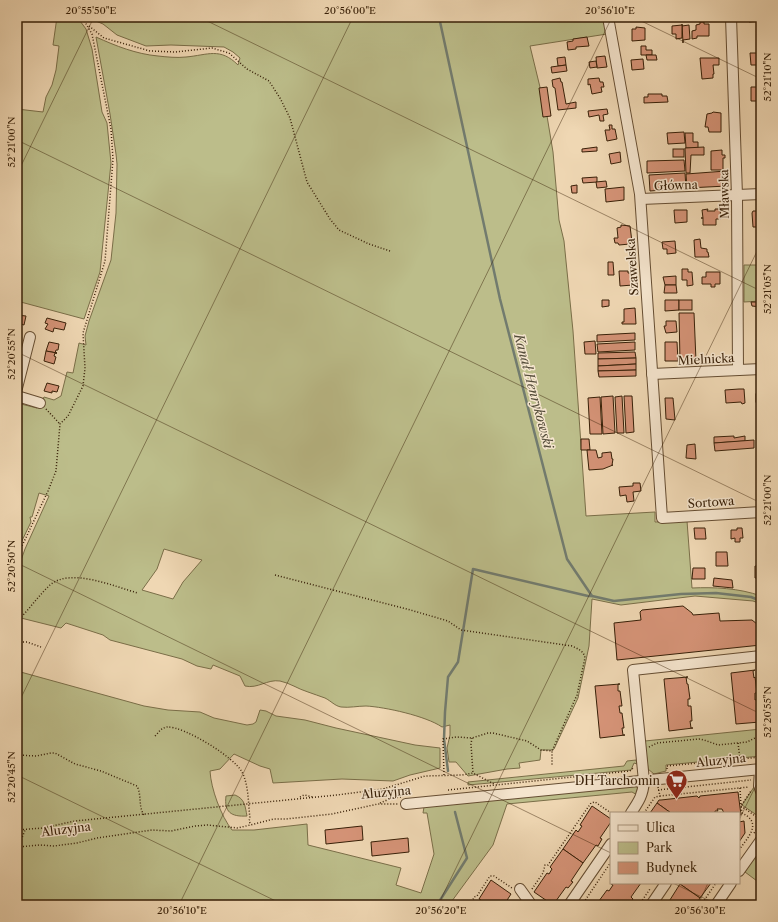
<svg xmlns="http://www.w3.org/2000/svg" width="778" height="922" viewBox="0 0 778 922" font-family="'Libre Caslon Text',serif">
  <rect width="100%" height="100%" fill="#efd7b3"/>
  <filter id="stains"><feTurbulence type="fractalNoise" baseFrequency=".005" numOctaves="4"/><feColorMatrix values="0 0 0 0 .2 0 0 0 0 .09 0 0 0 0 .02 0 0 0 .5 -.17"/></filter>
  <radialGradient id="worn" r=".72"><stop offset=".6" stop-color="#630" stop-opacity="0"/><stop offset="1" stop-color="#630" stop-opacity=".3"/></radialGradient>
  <g fill="#bcbd8a" stroke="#7a6e48" fill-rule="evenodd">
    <polygon points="57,17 77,17 86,29 92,49 102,112 107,123 111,163 100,272 84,319 17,301 17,109 43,112 46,97 52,85 56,70 59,46 53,45"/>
    <path d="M90,17H602L607,34L530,46L547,116L553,152L559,220L564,241L573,331L586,516L655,512V522L687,521L692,588C714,587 739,588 761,596V604L753,601L695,596L621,605L592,599L589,646L578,698L554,749L552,750H541L540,760L519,763L520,768L507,769L468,776L456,762H449L447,748L450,735V725L442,727C426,716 385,707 366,706C358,706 349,708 341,707C335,706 331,701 325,698C319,696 314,694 308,692C298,689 290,683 280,681C267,679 258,689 245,686L240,676L213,665L211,669L197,666L182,659L110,640L103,635L66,623L61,628L17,617V403L37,408L44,397L54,400L61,396L67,372L73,373L79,343L86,345L85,336L89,321L111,260L116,213L117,164L116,154L110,114L96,37C116,46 136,54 158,56C167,57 177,58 186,57C208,55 220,47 238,65L240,58L233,52L224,47L171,45L146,46L117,35L103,24L91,19ZM39,493L49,496L25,549L20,563L18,549L31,522L30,517H32ZM164,549L202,560L183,582L173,599L142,590L157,569Z"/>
    <polygon points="744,265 761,265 761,301 744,302"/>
    <path d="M17,671L144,706L168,710L200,712L214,718L247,725L253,724L256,722L260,710L266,711L276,716L305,720L336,728L415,745L440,748V768L410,775L393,781L342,779L273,783L270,769L260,766L234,754L220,769L210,771C211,789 221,816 232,830H254L307,824L308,845L401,868L396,885L421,893L434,854L427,813H423L424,807L636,786L638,789L639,796L632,792L507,804L493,845L449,905H17Z"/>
    <polygon points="761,729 761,756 666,765 666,771 654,774 648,769 645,741"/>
    <polygon points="636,760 637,764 634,763 631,770 468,785 468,782 624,766 627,761"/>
    <polygon points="754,787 761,797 761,818 742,805"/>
    <path d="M235,795C245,799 245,806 247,816C231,817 224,812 226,796Z"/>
    <polygon points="761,848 761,884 745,872"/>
  </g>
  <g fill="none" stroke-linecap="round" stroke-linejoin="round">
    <g stroke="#727b6e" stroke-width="2.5">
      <polyline points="439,17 500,299 567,559 592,596 614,601 681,594 716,593 751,597 761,601"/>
      <polyline points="448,771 444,739 445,712 448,677 458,662 473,569 588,596 592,596"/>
      <polyline points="437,905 467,858 455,812"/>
    </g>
  </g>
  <g fill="#d59377" stroke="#371f07">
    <polygon points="749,17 761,17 761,21 749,22"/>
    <polygon points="700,22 704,22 704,24 709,24 709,36 697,36 697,38 692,39 692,31 696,30 696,25 700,24"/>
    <polygon points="682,24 682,26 689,25 690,39 683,40 683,43"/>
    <polygon points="682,25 682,38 676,39 676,34 672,34 672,26"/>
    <polygon points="636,27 645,28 645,40 632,41 632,29 636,29"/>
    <polygon points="587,37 589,46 576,47 576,49 568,50 567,42 573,41 573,39"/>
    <polygon points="641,46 646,46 646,50 652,50 652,55 641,55"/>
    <polygon points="750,53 761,53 761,65 751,65"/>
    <polygon points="646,55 656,55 657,60 647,60"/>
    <polygon points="605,56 607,67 597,68 596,57"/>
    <polygon points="565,57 566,65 558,66 557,58"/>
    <polygon points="700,58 719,58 719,65 713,65 714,74 713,74 713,78 702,79"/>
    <polygon points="643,59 644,69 632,70 631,60"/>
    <polygon points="596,61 597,67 590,68 589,62"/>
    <polygon points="566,65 567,71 552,73 551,67"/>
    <polygon points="560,78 561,82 562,82 566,104 576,102 576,108 558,110 555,88 553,87 552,80"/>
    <polygon points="599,78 600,82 603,82 604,87 601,87 602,92 592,94 590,84 588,85 588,79"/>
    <polygon points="757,79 761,79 761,103 759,103 759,101 751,101 751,87 757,87"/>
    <polygon points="547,87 551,116 543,117 539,88"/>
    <polygon points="648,94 662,94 662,96 667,96 668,102 644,103 644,97 648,97"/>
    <polygon points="607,109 608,114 603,115 604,121 600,121 599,115 589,117 588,111"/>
    <polygon points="713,112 721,113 721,132 709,132 708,127 705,127 707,114 712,113"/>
    <polygon points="609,125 612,125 612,129 615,129 617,139 607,141 605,130 610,130"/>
    <polygon points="684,132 685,143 668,144 667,133"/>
    <polygon points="685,133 693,133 693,142 698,142 698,148 686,148"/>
    <polygon points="597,147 597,151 582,152 582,149"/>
    <polygon points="704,147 704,155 691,155 690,173 686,173 685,148"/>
    <rect x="673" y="149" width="11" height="8"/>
    <polygon points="722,150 722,155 725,155 725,158 723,158 723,170 711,170 711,151"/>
    <polygon points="620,152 621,162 611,164 609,154"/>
    <polygon points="684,160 685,171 647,173 647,161"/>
    <polygon points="726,171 727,186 687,188 686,174"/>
    <polygon points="685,173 686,188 650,191 649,175"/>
    <polygon points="597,177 597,182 583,183 582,178"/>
    <polygon points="606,181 607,187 597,188 596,182"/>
    <polygon points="577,185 577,193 572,193 571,186"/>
    <polygon points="624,187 624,200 606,202 605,189"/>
    <polygon points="708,209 707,211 715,211 715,209 720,209 721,219 716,219 716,225 703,225 703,218 701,218 703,218 702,210"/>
    <polygon points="674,210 687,210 687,222 675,223"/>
    <polygon points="753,211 761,211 761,229 759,229 759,227 753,227 752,213"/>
    <polygon points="621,225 630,226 632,242 630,242 630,244 619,245 618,243 615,243 614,238 618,238 617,228 621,227"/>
    <polygon points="700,239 701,248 707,249 707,252 708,252 709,257 695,257 694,240"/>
    <polygon points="675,241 676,253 667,254 667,249 663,249 662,242"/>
    <polygon points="608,262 613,262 614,275 608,275"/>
    <polygon points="682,269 688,269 688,272 692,272 693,285 687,286 687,280 682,280"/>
    <polygon points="619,271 628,271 628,273 633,273 633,285 620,286"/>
    <polygon points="706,272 720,272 720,284 715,284 715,287 711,287 711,284 702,284 702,277 706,277"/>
    <polygon points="676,276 676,285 665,285 663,277"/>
    <polygon points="665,285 676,285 677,293 664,293"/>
    <polygon points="602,300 609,300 609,306 602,307"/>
    <polygon points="665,300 679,300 679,310 665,311"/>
    <rect x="679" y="300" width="13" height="10"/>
    <polygon points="751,302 761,302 761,307 752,306"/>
    <polygon points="635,308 636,324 622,324 622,322 624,322 624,309"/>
    <polygon points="679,313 694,313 696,361 680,361"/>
    <polygon points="17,315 26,316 24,325 17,323"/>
    <polygon points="47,318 66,323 64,330 54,328 53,332 45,329 48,324 45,323"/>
    <polygon points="666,321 676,321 677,332 666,333 664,326 666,326"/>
    <polygon points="635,333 635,340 597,342 597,335"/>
    <polygon points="595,341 596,354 585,354 584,342"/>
    <polygon points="49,342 59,344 58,350 56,350 55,353 57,353 46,351"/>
    <polygon points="635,342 635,350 598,352 597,344"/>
    <polygon points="665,342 677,342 678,361 665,361"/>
    <polygon points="46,351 57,353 55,353 54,356 56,357 54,364 44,361"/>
    <polygon points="635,352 636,358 598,359 598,353"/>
    <polygon points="636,358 636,364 598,366 598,359"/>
    <polygon points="636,364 636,370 598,371 598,366"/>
    <polygon points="636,370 636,376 599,377 598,371"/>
    <polygon points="47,383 59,386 57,392 52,391 52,393 44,391"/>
    <polygon points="739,389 744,389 745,403 742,404 741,402 726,403 725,390"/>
    <rect x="756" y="394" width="5" height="8"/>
    <polygon points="613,396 615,433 603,434 601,397"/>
    <polygon points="622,396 624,433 617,433 615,397"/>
    <polygon points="624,396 632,396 634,432 626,433"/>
    <polygon points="600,397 602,434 590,434 588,398"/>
    <polygon points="665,398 673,398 675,420 666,419"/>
    <polygon points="734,436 734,438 745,436 745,441 714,443 714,437"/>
    <polygon points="581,439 589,439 590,450 581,450"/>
    <polygon points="754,440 754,448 715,451 714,443"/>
    <polygon points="695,444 696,459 686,458 687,445"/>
    <polygon points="587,450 596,450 598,458 602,457 602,453 611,452 612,459 613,459 612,465 613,465 603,469 589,470"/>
    <polygon points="633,483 640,483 641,491 633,492 634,501 627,502 626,495 620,496 619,487 633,486"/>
    <rect x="757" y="527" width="4" height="16"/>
    <polygon points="694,528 705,528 706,539 695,539"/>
    <polygon points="737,528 742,528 743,538 740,538 740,542 735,542 735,538 731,539 731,530 737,530"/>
    <polygon points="716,552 727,552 728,566 716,566"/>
    <polygon points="755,566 761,566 761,579 761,578 755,578"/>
    <polygon points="693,568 705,568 705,579 692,579"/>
    <polygon points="714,578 732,580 733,588 713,586"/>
    <polygon points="683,606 692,613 693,615 719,613 720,621 752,620 757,624 758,627 761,627 761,645 617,660 614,623 641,620 640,612 642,610"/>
    <polygon points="755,670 753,671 754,678 755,677 757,693 755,693 755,700 758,699 759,714 757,715 758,721 760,722 736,724 731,673"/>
    <polygon points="686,677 687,684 688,684 690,699 688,699 688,706 691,706 692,721 690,721 691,728 693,728 669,731 664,679 688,677"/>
    <polygon points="618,684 618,691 620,691 622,706 619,706 620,713 622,713 624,728 622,728 623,735 625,735 600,738 595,686 620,684"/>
    <polygon points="738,792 741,815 739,815 739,813 724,813 722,809 717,809 718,811 715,811 715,813 671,813 657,803 659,800 661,800 697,796 699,798 700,796"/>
    <polygon points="657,803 671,813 650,813"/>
    <polygon points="592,806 611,819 611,822 600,838 602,839 598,846 596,845 583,863 563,849 576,830 578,832 582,826 580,825"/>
    <polygon points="744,821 745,833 739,842 739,822"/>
    <polygon points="362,826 363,840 326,844 325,830"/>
    <polygon points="408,838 409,852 372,856 371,842"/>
    <polygon points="563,849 583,863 571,881 573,882 568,888 566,887 553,905 534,892 547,873 549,874 552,869 550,867"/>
    <polygon points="491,880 511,894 504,905 478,905 481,900 479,899"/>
    <polygon points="611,883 641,883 631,897 633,899 629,905 627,904 626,905 596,905 607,890 609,891 613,885 611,884"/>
    <polygon points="681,883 711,883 700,898 680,884"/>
    <polygon points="680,884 700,898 696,905 663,905 666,901 668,903"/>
  </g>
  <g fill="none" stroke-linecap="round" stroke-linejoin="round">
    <defs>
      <g id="minor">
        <polyline points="608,17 640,194 662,518 761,512"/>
        <polyline points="731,17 737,196 738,370"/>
        <polyline points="641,199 761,194"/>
        <polyline points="652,374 761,369"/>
        <polyline points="17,388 30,337"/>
        <polyline points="17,396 40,403"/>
        <polyline points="760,769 759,786 761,791"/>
        <polyline points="406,804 761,769"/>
        <path d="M631,813C639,801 643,795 644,781L633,670L761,656"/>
        <polyline points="739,871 761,840"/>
        <polyline points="520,889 530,903 529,905"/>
        <polyline points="569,905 611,844"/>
        <polyline points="651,905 666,883"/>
        <polyline points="716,905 731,883"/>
      </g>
    </defs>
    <use href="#minor" stroke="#654d32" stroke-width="12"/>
    <g stroke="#371f07" stroke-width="1.5" stroke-dasharray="1 2" stroke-linecap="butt">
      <polyline points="89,26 104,38 150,51 175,52 212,48 229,53 247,69 269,81 280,98 290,118 307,182 330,219 339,230 369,244 390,251"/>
      <polyline points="46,409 60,424"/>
      <polyline points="17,563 22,546 48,491 56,471 60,424 68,416 83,386 85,368 83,333 105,261 113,159 111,129 92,34 82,17"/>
      <path d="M275,575L407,609L448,621L461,630L572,646C578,649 584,651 585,658L577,695L552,751"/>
      <path d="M17,621C29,610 38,596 50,585C71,567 115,587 138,593"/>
      <polyline points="17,642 27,642 41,647"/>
      <path d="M155,736C159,732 161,728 167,727C184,726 234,757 242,772C249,786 248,803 250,818L249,821L251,825"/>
      <polyline points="472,738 471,744 473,773"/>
      <polyline points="738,743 740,759"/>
      <polyline points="649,747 657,743 699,739 704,740 718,745 747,742 761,735"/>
      <path d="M17,755L36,756L51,753H55L75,764L101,771L137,786C142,796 138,806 144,815"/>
      <polyline points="667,769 667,766 761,757"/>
      <polyline points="444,775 443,739 456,737 472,738 488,733 493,733 527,741 541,750 552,751 552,765"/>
      <polyline points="658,787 660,796 749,787"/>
      <polyline points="740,788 741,806 761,820"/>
      <polyline points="384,789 403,795"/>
      <polyline points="448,790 630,771 634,767"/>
      <polyline points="658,790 751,780"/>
      <polyline points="300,797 304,795 313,797"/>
      <polyline points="380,803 392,798 401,797"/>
      <polyline points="644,813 655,797 660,796"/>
      <polyline points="17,830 43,828 75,821 337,795 383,789 425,776 462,775 473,773 494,784"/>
      <polyline points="754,833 761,824"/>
      <polyline points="17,847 40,845 54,846 77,843 97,838 152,830 171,831 195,826 207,825 238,828 274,819 286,819 332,814 378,804 398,804"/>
      <path d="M739,850C748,837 763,823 742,813L741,806L751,791"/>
      <polyline points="17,851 25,830"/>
      <polyline points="532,889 543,873 545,865 548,865 591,803 595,802 611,813"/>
      <polyline points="471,905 474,897 477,896 490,876 494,876 512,888"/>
      <polyline points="582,905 611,862"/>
      <polyline points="639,905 650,889"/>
      <polyline points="701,905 716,883"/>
    </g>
    <use href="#minor" stroke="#f5e5ce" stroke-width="10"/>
  </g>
  <path fill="none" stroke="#371f07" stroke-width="1" stroke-opacity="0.45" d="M199,17L761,291M633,17L761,79M17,140L761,503M17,174L94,17M17,352L761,714M17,563L611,853M17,706L353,17M17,775L284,905M739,820L761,775M673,883L718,905M179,905L612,17M438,905L761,243M698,905L708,883"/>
  <defs>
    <symbol id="supermarket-pin" viewBox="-11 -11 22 30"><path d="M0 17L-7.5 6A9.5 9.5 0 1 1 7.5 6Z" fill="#8f2418" stroke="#f5e5ce"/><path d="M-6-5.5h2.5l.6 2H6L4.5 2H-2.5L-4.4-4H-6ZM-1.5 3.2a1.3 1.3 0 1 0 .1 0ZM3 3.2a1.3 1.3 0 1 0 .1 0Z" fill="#fff"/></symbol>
  </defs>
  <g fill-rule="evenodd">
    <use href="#supermarket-pin" x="664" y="768" width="25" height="34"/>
  </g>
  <g text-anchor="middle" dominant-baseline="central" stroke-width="3" stroke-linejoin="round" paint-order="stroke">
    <g font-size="12" fill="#371f07" stroke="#f5e5ce">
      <text transform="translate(676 185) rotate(-2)">Główna</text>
      <text transform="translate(724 194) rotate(-91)">Mławska</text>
      <text transform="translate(632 267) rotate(-94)">Szawelska</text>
      <text transform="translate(706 359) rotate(-3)">Mielnicka</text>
      <text transform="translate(711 502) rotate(-4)">Sortowa</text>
      <text transform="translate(721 760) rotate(-6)">Aluzyjna</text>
      <text transform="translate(386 792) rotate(-5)">Aluzyjna</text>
      <text transform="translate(66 829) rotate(-7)">Aluzyjna</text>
    </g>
    <g font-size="12" fill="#371f07" stroke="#f5e5ce" text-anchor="end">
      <text x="660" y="780">DH Tarchomin</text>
    </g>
    <g font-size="13" font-style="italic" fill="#554d3a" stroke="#f5e5ce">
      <text transform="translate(534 391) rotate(75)">Kanał Henrykowski</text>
    </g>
  </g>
  <rect width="778" height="922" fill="none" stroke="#efd7b3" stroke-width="44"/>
  <rect x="610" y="812" width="130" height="72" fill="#f5e5ce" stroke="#a9967e"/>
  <rect x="618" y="825" width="20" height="6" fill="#f5e5ce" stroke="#a9967e"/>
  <text x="646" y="832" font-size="12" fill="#371f07">Ulica</text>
  <rect x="618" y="842" width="20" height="12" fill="#bcbd8a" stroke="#a9967e"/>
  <text x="646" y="852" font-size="12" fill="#371f07">Park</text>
  <rect x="618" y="862" width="20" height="12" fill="#d59377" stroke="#a9967e"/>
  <text x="646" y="872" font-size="12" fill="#371f07">Budynek</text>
  <rect x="22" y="22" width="734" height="878" fill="none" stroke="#371f07" stroke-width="1.5"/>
  <g font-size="10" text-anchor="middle" fill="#371f07">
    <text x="91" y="14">20°55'50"E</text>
    <text x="350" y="14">20°56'00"E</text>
    <text x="610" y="14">20°56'10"E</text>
    <text transform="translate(767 77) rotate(-90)" y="4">52°21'10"N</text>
    <text transform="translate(11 142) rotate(-90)" y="4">52°21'00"N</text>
    <text transform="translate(767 289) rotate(-90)" y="4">52°21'05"N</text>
    <text transform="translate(11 354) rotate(-90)" y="4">52°20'55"N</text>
    <text transform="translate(767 500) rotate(-90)" y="4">52°21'00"N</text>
    <text transform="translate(11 566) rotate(-90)" y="4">52°20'50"N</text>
    <text transform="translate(767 712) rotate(-90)" y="4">52°20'55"N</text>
    <text transform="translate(11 777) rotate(-90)" y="4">52°20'45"N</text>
    <text x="182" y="914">20°56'10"E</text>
    <text x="441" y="914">20°56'20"E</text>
    <text x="700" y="914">20°56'30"E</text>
  </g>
  <rect width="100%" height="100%" filter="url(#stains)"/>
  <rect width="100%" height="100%" fill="url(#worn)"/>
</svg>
